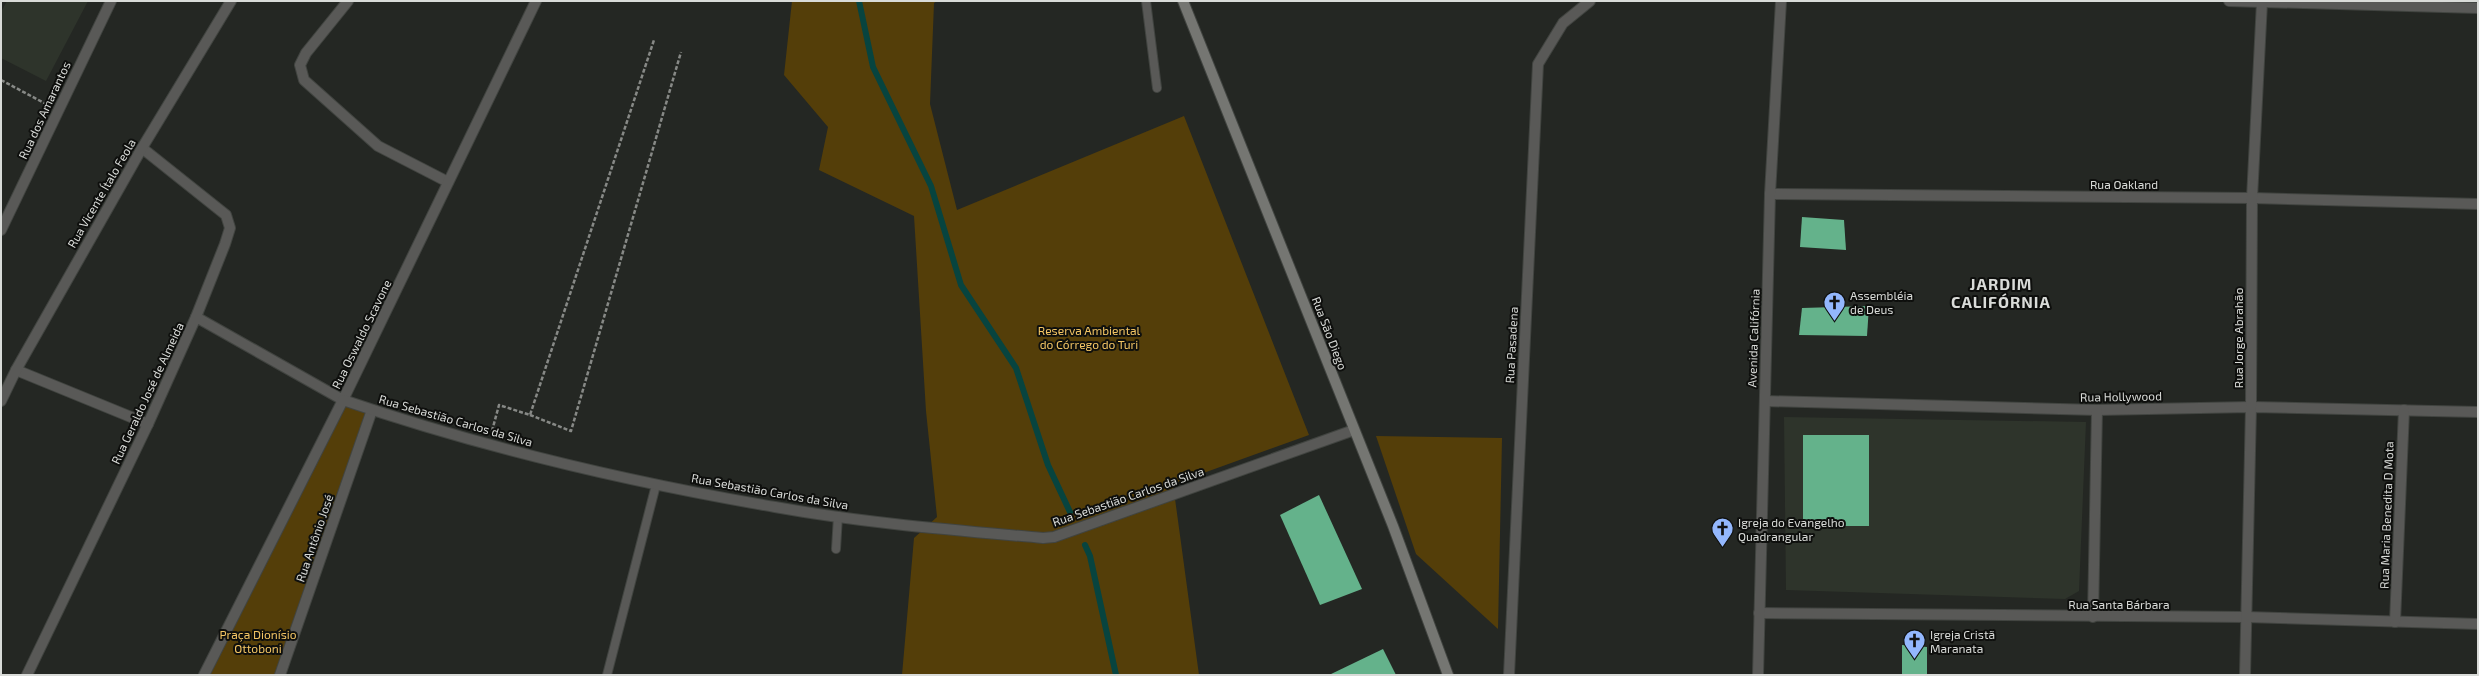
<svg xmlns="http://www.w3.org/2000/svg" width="2479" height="676" viewBox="0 0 2479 676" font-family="'Exo 2',sans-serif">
  <rect width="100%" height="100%" fill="#242723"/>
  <g fill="#2e342b">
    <polygon points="7,1 88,1 46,81 1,58 1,12"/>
    <polygon points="1784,417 2086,422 2079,591 2065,599 1786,590"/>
  </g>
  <g fill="#543e09">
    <polygon points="792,1 937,1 934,3 930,104 957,210 1184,116 1309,435 1173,484 1199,675 902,675 914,538 937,517 926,411 914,216 819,170 828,127 784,75"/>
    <polygon points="343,400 372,410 280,675 204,675"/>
    <polygon points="1376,436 1502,438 1498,629 1416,554"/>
  </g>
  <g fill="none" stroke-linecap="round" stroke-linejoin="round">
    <g stroke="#07443f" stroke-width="6">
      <polyline points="859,1 873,67 931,186 961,285 1016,368 1048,465 1070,512"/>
      <polyline points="1085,545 1090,556 1116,675"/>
    </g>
  </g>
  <g fill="#64b28b">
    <polygon points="1802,217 1844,220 1846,250 1800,247"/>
    <polygon points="1869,306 1867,336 1799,335 1802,308"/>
    <rect x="1803" y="435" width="66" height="91"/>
    <polygon points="1319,495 1362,589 1320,605 1280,515"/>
    <polygon points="1902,645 1927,647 1927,675 1902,675"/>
    <polygon points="1383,649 1396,675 1329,675"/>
  </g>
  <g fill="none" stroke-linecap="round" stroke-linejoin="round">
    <defs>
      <g id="service">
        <polyline points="1146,1 1157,88"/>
        <polyline points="836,549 838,516"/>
        <polyline points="607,675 656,485"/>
      </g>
      <g id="minor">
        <polyline points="348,1 306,53 300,65 304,80 378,146 448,182"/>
        <polyline points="2229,1 2478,8"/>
        <polyline points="1770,194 2252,198 2478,204"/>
        <polyline points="196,317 343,400 536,1"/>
        <polyline points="16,370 148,424"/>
        <polyline points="1765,401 2097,410 2251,407 2478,412"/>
        <polyline points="1759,613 2246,617 2478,624"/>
        <polyline points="2093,617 2097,410"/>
        <polyline points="2395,622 2404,410"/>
        <polyline points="27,675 148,424 196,317 225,244 230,228 226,215 142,148"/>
        <polyline points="280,675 372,410"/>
        <polyline points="1509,675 1538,64 1563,23 1590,1"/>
        <polyline points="2245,675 2251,407 2252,198 2262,2"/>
      </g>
      <g id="tertiary">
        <polyline points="1,230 111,1"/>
        <polyline points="1,401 16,370 142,148 231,1"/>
        <path d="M204,675L343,400C484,448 629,482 775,507C864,523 954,530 1043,538L1054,537L1354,430"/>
        <polyline points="1758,675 1770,194 1781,1"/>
      </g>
      <polyline id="secondary" points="1183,1 1393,526 1448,675"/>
    </defs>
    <use href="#service" stroke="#414440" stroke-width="10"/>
    <use href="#minor" stroke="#414440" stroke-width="12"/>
    <use href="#tertiary" stroke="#414440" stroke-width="12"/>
    <use href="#secondary" stroke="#414440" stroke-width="12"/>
    <g stroke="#878986" stroke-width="2.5" stroke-dasharray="4 2" stroke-linecap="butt">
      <polyline points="1,80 46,104"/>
      <polyline points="530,415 571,431 681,52"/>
      <polyline points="492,431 499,405 530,415 654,40"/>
    </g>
    <use href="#service" stroke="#595957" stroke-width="8"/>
    <use href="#minor" stroke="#595957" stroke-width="10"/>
    <use href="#tertiary" stroke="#595957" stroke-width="10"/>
    <use href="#secondary" stroke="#757672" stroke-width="10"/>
  </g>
  <defs>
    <symbol id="church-pin" viewBox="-11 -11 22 30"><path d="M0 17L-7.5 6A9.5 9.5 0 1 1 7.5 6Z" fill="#93b7fd" stroke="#0e0f0d"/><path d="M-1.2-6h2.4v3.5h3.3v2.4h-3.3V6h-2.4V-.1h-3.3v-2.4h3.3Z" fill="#111"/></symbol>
  </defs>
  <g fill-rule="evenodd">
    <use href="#church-pin" x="1822" y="290" width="25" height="34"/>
    <use href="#church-pin" x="1710" y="516" width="25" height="34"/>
    <use href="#church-pin" x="1902" y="628" width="25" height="34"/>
  </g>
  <g text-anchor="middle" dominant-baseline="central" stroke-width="4" stroke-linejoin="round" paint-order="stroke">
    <g font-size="12" fill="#d9dbd8" stroke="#0e0f0d">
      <text transform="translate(44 110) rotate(-65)">Rua dos Amarantos</text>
      <text x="2124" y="184">Rua Oakland</text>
      <text transform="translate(101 193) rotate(-60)">Rua Vicente Ítalo Feola</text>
      <text transform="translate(1330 333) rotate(69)">Rua São Diego</text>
      <text transform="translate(361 334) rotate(-64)">Rua Oswaldo Scavone</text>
      <text transform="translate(1753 338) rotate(-88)">Avenida Califórnia</text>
      <text transform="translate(2238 338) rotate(-90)">Rua Jorge Abrahão</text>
      <text transform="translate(1511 345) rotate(-87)">Rua Pasadena</text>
      <text transform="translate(147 393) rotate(-65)">Rua Geraldo José de Almeida</text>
      <text transform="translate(2121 396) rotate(-1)">Rua Hollywood</text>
      <text transform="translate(456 420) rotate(16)">Rua Sebastião Carlos da Silva</text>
      <text transform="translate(770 491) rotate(10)">Rua Sebastião Carlos da Silva</text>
      <text transform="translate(1128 496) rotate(-19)">Rua Sebastião Carlos da Silva</text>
      <text transform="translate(2386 515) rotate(-88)">Rua Maria Benedita D Mota</text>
      <text transform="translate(314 538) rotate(-71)">Rua Antônio José</text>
      <text x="2119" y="604">Rua Santa Bárbara</text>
    </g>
    <g font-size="12" fill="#d9dbd8" stroke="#0e0f0d" text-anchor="start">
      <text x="1850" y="295">Assembléia<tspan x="1850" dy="14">de Deus</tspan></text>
      <text x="1738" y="522">Igreja do Evangelho<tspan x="1738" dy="14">Quadrangular</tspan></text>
      <text x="1930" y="634">Igreja Cristã<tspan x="1930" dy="14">Maranata</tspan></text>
    </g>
    <g font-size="12" fill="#f3c564" stroke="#0e0f0d">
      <text x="1089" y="330">Reserva Ambiental<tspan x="1089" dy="14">do Córrego do Turi</tspan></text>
      <text x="258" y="634">Praça Dionísio<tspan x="258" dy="14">Ottoboni</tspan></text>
    </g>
    <g font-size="16" font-weight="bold" letter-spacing="1" fill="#d9dbd8" stroke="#0e0f0d">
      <text x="2001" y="283">JARDIM<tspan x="2001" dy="18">CALIFÓRNIA</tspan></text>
    </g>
  </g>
  <rect width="2479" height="676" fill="none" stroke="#d9dbd8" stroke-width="4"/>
</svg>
